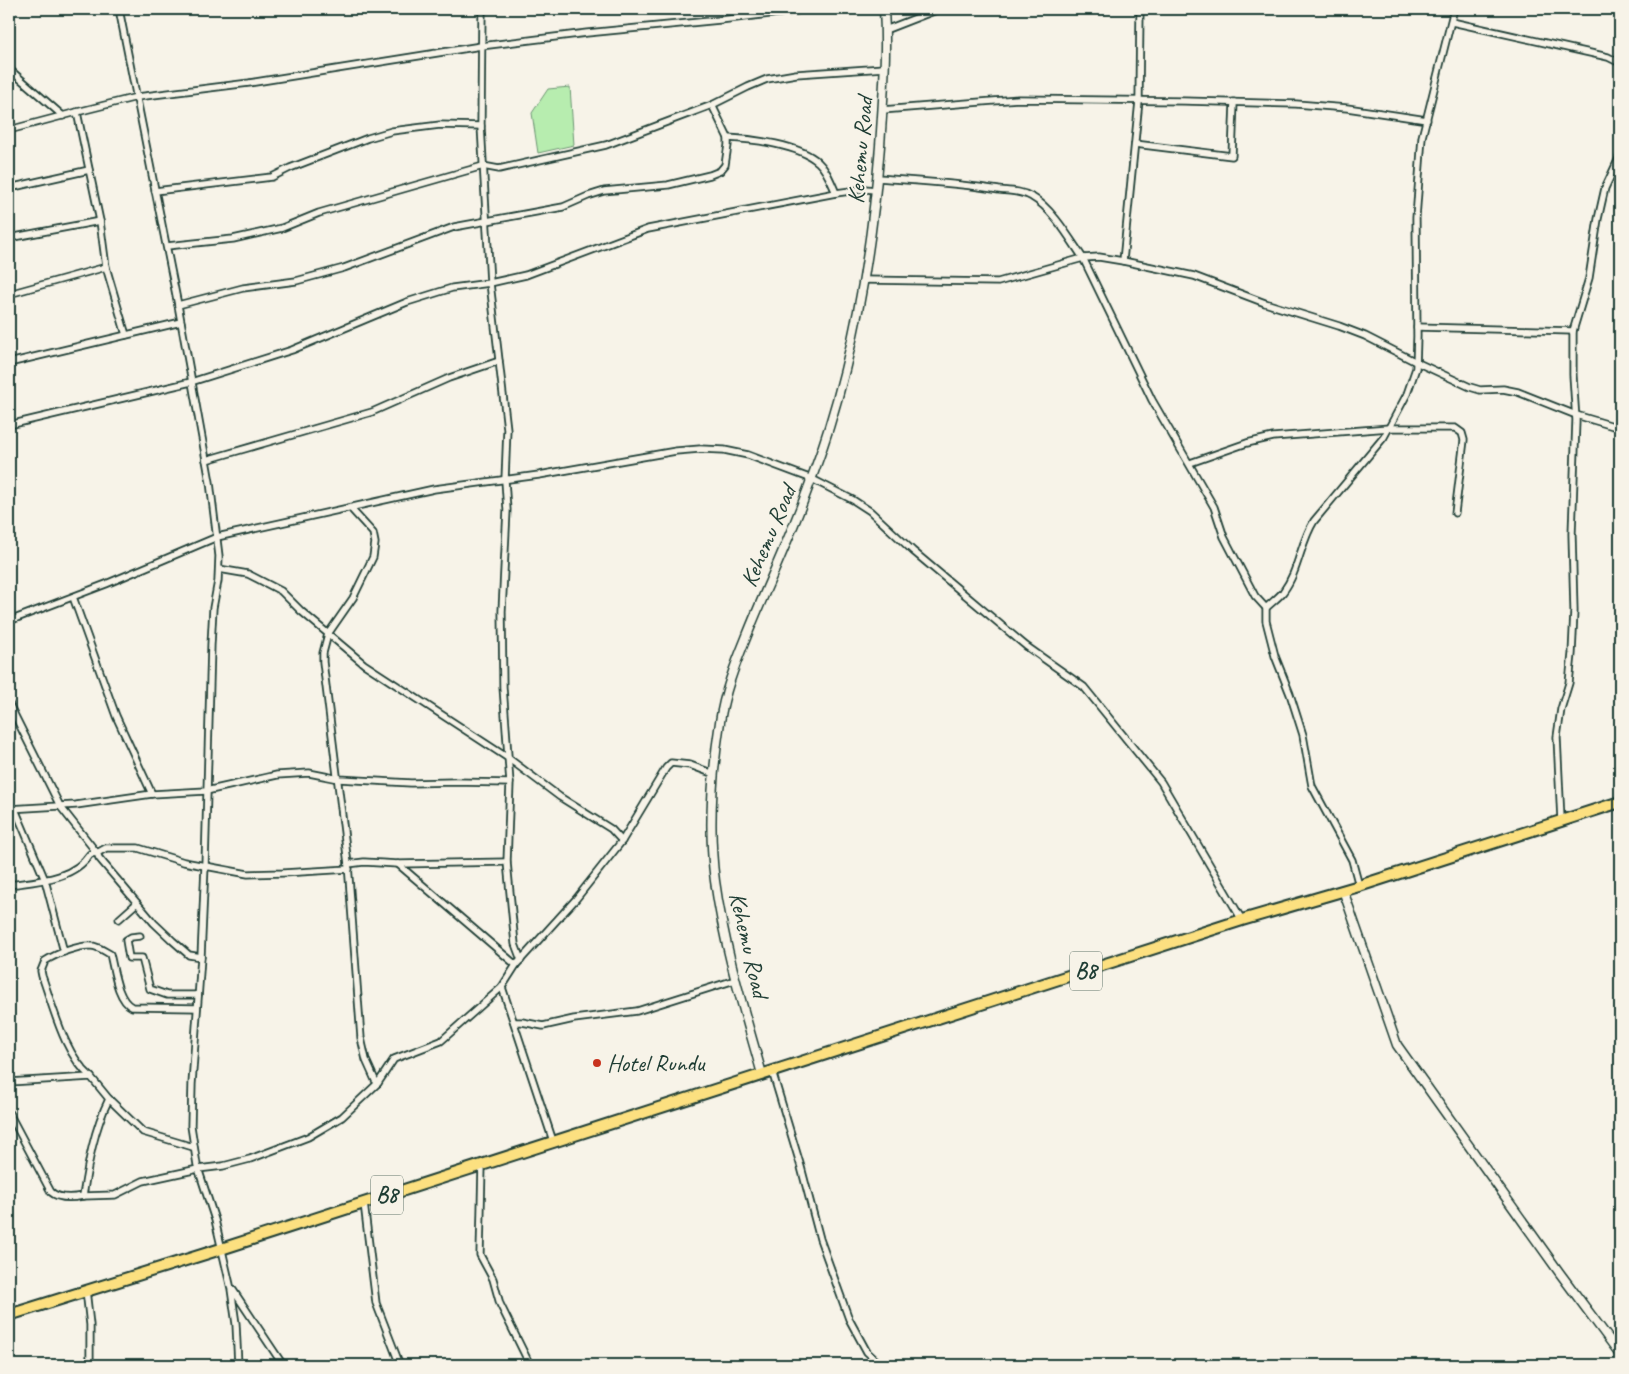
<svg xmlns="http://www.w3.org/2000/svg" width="1629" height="1374" viewBox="0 0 1629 1374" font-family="Caveat,sans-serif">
  <rect width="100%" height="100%" fill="#f7f3e8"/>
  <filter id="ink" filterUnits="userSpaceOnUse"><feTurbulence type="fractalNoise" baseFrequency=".02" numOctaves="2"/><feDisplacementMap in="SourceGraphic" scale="10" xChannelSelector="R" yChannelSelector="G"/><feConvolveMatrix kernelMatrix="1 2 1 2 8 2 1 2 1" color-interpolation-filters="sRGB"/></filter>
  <g filter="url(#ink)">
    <polygon fill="#b7edaf" stroke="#6b9572" points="570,87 574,145 538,153 532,113 548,89"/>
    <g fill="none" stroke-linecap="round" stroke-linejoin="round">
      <defs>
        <g id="street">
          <polyline points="119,9 178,305 210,482 219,556 218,581 213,608 211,645 205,866 201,957 192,1084 191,1126 197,1165 215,1220 231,1289 236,1324 238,1365"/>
          <polyline points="482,9 481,126 490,283 507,429 505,480 507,510 502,611 503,687 510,783 507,862 515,944 521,960"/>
          <polyline points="9,10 14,9"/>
          <polyline points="1452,22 1608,57 1620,63"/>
          <polyline points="885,30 939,9"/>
          <polyline points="9,69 63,116"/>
          <polyline points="882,110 1018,99 1184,101 1296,104 1347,108 1427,120"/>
          <polyline points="77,112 100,221 106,267 126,335"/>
          <polyline points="9,130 77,112 137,97 249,83 481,46 587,33 720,20 812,9"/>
          <path d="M728,138C753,139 800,145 818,162C827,170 831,182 836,193"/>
          <polyline points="1135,144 1232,156 1234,102"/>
          <path d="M877,178C918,181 958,183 999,190C1010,191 1022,191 1032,197C1052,208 1070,239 1083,258L1152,400L1214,507L1224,537L1255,596L1266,608"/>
          <polyline points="9,188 89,170"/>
          <polyline points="155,191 272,177 290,168 368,138 392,131 440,125 481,126"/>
          <polyline points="9,238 100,221"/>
          <polyline points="167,246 233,239 282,228 319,213 483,166 499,169 606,145 712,105 748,87 767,79 796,74 884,68"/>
          <polyline points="1123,261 1139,101 1140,9"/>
          <polyline points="864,280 998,282 1083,258 1099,257 1123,261 1194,276 1265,303 1339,326 1365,336 1416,362 1470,387 1480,390 1503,389 1518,392 1576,415 1620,428"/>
          <polyline points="9,294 106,267"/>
          <polyline points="178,305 243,288 296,281 344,268 454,227 563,207 588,196 604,191 668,185 710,175 720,171 725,165 728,145 728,138 712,105"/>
          <polyline points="1417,327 1573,331"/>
          <polyline points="9,363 181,322"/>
          <polyline points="9,425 191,382 292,350 407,302 452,288 490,283 526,275 648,229 836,193 865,189 876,190"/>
          <polyline points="206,460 372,412 449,378 499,361"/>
          <polyline points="1190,463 1247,443 1273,437 1389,428 1455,428 1462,433 1464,440 1455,513"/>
          <polyline points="352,508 353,511 373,533 375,543 373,557 353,598 328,634 323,653 323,662 348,864 361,1038 366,1060 375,1080 378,1083"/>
          <polyline points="219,569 248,574 281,591 301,611 364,664 508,758 560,797 611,829 622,841"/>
          <polyline points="73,597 116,716 152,794"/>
          <polyline points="9,621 106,584 217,537 434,489 539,475 676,451 700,449 724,450 748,455 812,479 853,500 870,511 913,551 1026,646 1084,687 1161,782 1242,920"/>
          <polyline points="9,704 60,806 97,853 99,858 154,923 173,941 189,955 201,957"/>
          <polyline points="9,809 76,805 152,794 206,791 277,775 309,773 339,779 411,783 454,782 510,783"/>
          <polyline points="15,809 45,880 64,952"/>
          <polyline points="1561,820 1557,737 1561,709 1569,683 1572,654 1574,611 1572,534 1576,420 1573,375 1573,331 1589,278 1598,219 1605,188 1620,156"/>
          <polyline points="348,864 364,862 398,864 507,862"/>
          <polyline points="398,864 516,965"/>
          <path d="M9,885C37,881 73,880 90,854L97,853L106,848H138L184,862L248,874L283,873L349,869"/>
          <path d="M1359,886L1352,860L1312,786L1303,735L1290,694L1275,656L1266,621V608C1271,603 1278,598 1283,592C1299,571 1300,543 1314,521L1384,437L1407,394L1416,368L1417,336L1416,218L1422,137L1454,9"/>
          <polyline points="119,919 137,903"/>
          <polyline points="140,936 131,937 126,940 129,958 142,958 150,989 167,995 198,995"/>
          <polyline points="502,987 553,1141"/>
          <polyline points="514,1022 522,1022 543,1026 574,1019 637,1011 735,980"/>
          <polyline points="772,1071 801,1167 820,1239 849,1319 867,1352 881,1365"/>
          <path d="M91,1077C64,1054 54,1009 42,976L41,971L45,961C56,954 78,945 91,946C98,946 104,951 110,954C114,969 117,1000 132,1007L197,1008"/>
          <polyline points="9,1082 91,1077 109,1099 143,1132 193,1147"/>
          <path d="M9,1113L51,1192C59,1199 73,1198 83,1196C88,1164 94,1129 109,1099"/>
          <polyline points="482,1165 480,1255 493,1279 500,1304 530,1365"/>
          <polyline points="83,1196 115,1195 143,1181 198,1169 223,1166 250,1159 308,1137 342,1117 378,1083 394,1059 441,1041 502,987 516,965 576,899 622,841 666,768 671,763 690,765 714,774"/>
          <polyline points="364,1203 376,1303 400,1365"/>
          <polyline points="86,1290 90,1325 90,1365"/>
          <polyline points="233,1290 283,1365"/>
        </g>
        <g id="secondary">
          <polyline points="1343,890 1397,1045 1559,1272 1620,1354"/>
          <path d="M762,1074C744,1010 724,947 715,881C708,829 712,774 720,722C724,693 735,665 746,638C767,585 792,534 811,480C851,374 871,259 880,146C883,101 887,55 884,9"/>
        </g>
        <polyline id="highway" points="9,1315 221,1249 1242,920 1359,886 1620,802"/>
      </defs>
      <use href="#street" stroke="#1f3d34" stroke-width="9"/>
      <use href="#secondary" stroke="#1f3d34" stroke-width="11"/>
      <use href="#highway" stroke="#1f3d34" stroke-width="14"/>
      <use href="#street" stroke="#f7f3e8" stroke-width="5.5"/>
      <use href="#secondary" stroke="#f7f3e8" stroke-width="8"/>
      <use href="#highway" stroke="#fce080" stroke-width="10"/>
    </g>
  </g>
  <circle fill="#c8321e" stroke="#f7f3e8" stroke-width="2" cx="597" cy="1063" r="5"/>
  <g text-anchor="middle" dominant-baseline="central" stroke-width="4" stroke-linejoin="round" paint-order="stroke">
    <g fill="#f7f3e8" stroke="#60746a" stroke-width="1">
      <rect x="1070" y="951.5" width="32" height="39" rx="4"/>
      <rect x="371" y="1175.5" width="32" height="39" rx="4"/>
    </g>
    <g font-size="22" font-weight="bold" fill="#1f3d34">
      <text x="1086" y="971">B8</text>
      <text x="387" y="1195">B8</text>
    </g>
    <g font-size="24" fill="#1f3d34" stroke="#f7f3e8">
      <text transform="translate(860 150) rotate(-85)">Kehemu Road</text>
      <text transform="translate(768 536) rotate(-67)">Kehemu Road</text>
      <text transform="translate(749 945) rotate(77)">Kehemu Road</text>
    </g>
    <g font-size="24" fill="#1f3d34" stroke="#f7f3e8" text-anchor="start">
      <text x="607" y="1063">Hotel Rundu</text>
    </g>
  </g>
  <rect width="1629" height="1374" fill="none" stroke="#f7f3e8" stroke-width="30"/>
  <rect x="15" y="15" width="1599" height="1344" fill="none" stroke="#1f3d34" stroke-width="2" filter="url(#ink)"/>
</svg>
